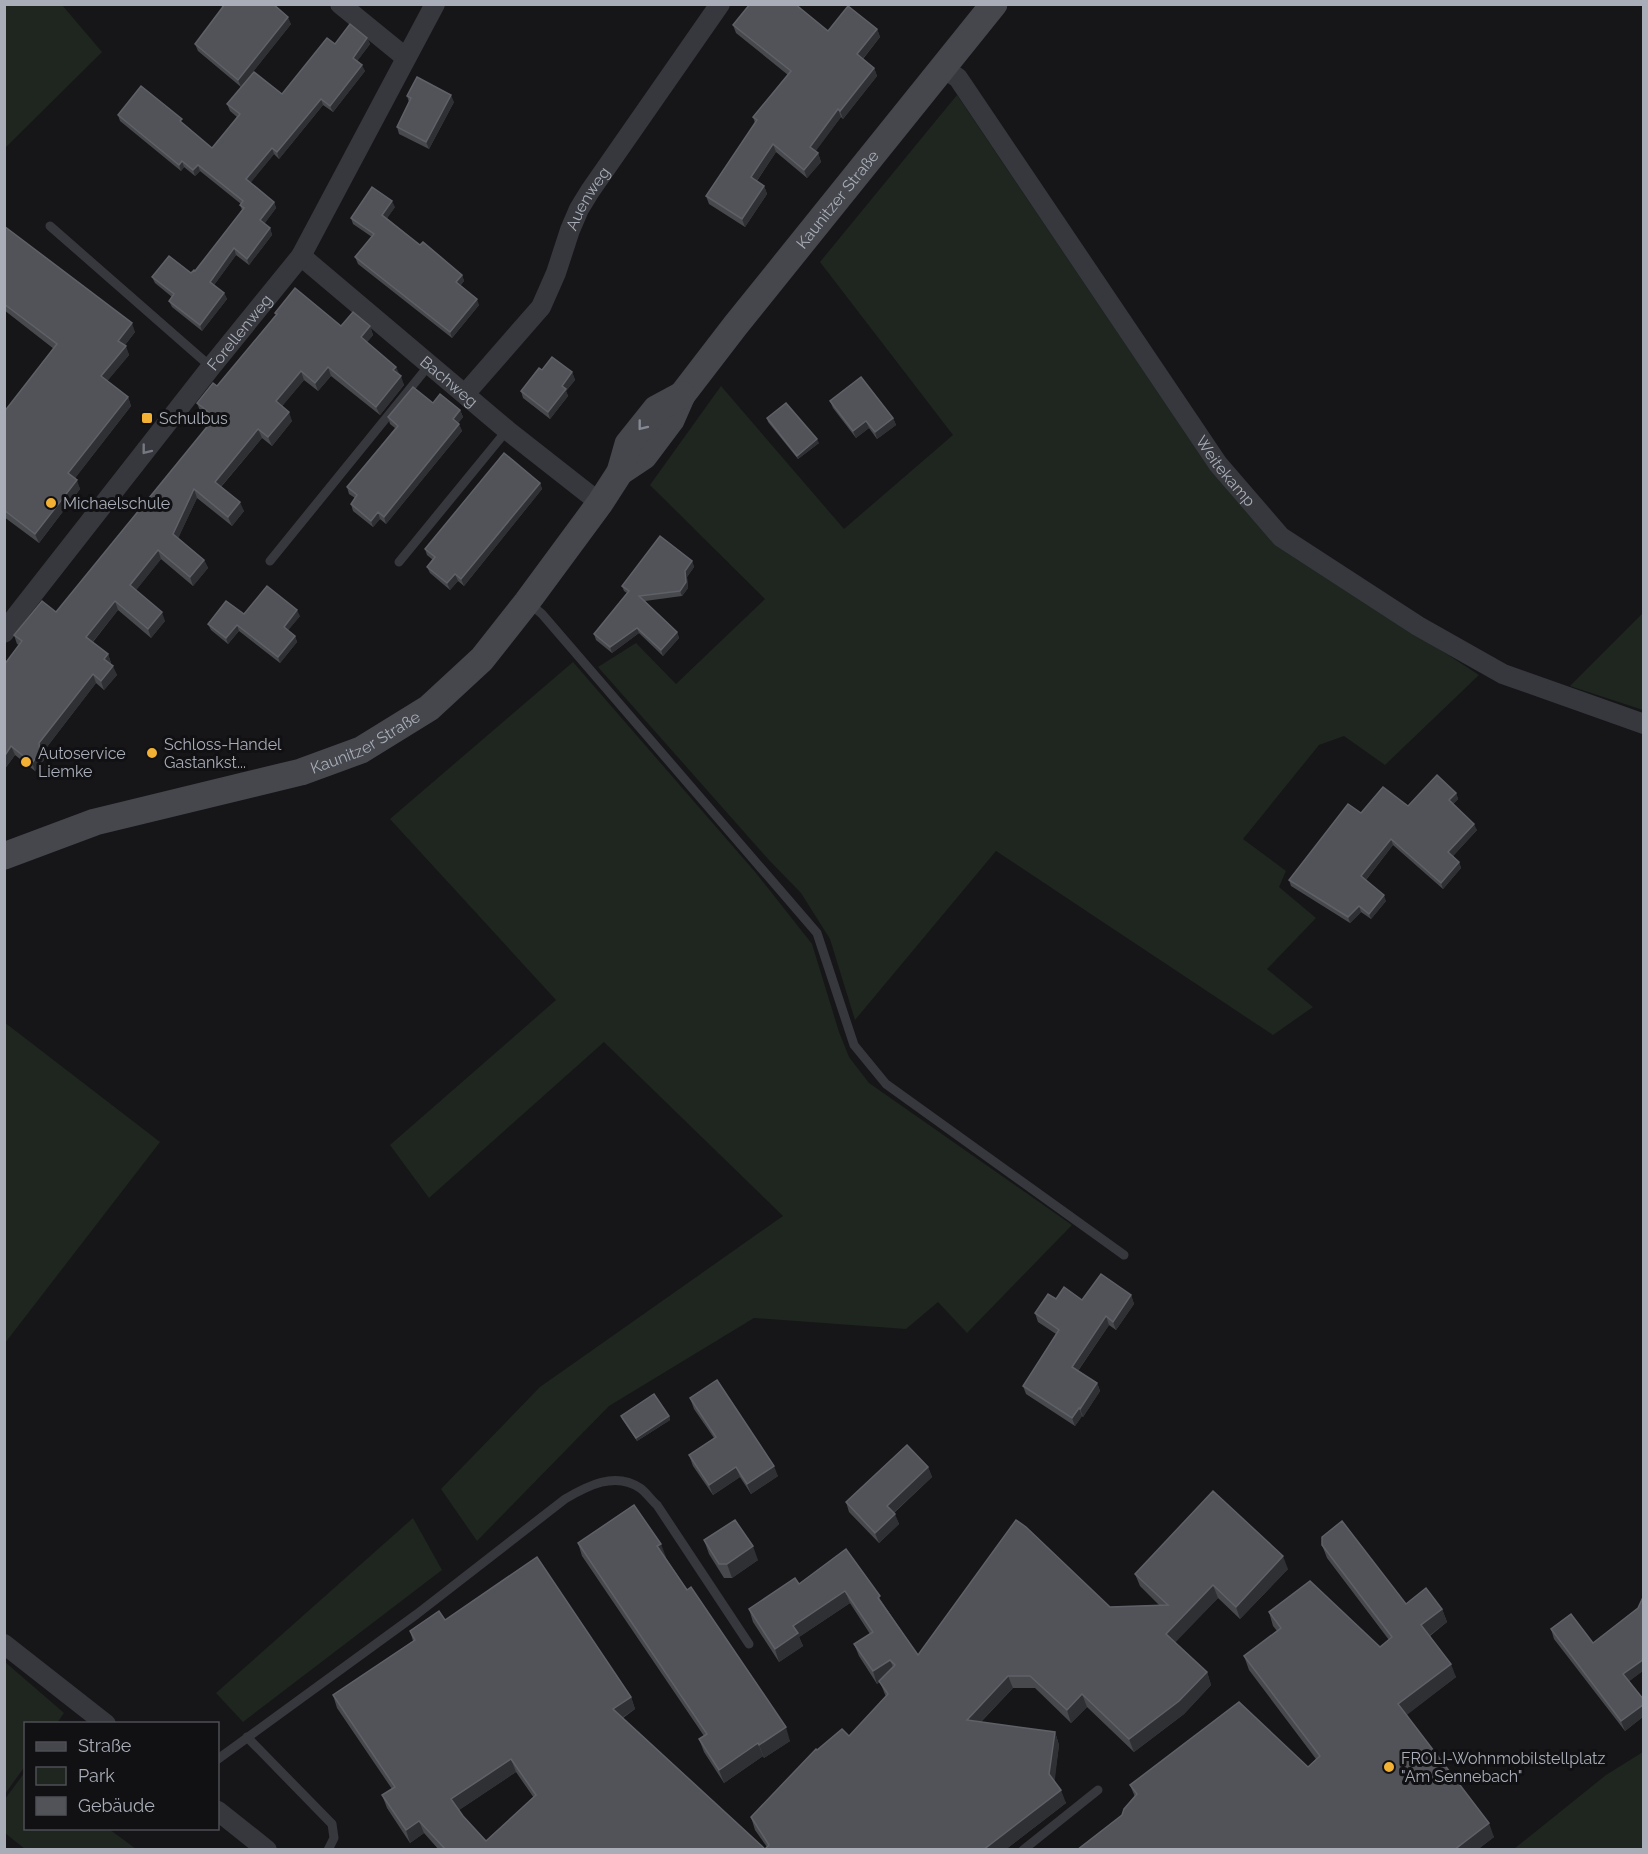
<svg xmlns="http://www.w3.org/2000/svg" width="1648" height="1854" viewBox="0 0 1648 1854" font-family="Raleway,sans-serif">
  <rect width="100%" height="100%" fill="#161618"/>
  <g fill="#1e261f">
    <polygon points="5,4 62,5 102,52 5,148"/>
    <polygon points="957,95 1209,468 1278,544 1479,675 1385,765 1344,736 1319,745 1243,839 1286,871 1279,887 1316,918 1267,969 1313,1007 1273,1035 996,851 855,1020 830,939 801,893 768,859 598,667 636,643 676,684 765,599 650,485 721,386 844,529 953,435 820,262"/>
    <polygon points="1643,613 1643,710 1570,686"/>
    <polygon points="573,662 756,873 812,944 839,1032 849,1057 869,1083 1072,1225 967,1333 938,1302 906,1329 754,1318 609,1406 477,1541 441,1489 540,1387 783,1216 604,1042 429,1198 390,1145 556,1000 390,819"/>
    <polygon points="4,1022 160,1142 5,1343 4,1343"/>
    <polygon points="413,1518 442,1570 243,1722 216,1693"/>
    <polygon points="5,1662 64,1713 57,1723 26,1724 25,1766 5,1794"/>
    <polygon points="1643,1752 1643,1849 1514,1849 1606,1775"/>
    <polygon points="25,1772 26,1828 109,1829 136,1849 25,1849 5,1833 5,1799"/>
  </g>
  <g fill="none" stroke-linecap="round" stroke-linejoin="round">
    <g stroke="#37383d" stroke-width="9">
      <polyline points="50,226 211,367"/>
      <polyline points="270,561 430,364"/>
      <polyline points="399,562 507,430"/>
      <polyline points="529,603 542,614 817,933 854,1045 886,1084 1124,1255"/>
      <polyline points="247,1737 332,1824 334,1838 328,1850"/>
      <path d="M218,1759L417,1614L565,1499C587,1486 615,1471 640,1488C646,1492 651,1500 657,1505L749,1644"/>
      <polyline points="1023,1850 1098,1790"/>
    </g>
    <g stroke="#37383d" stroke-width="20">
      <polyline points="340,4 405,57"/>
      <path id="s1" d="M942,67L958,78L1218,464L1281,537L1418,626L1503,674L1644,724"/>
      <path id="s2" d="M301,256L507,430L600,503"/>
      <path id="s3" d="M465,394L541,307L556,273L570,230L579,209L590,191L720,4"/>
      <path id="s4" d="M4,633L16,616L211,367L301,256L435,4"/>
      <polyline points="4,1644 106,1724"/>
      <polyline points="218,1811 267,1850"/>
    </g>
    <g stroke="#45474d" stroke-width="27">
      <path id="s5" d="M620,472L644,456L671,420L682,395L735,326L994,4"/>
      <path id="s6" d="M4,856L95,822L301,772L361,750L429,708L482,659L527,602L600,503L620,472L628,444L656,409L682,395"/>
    </g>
  </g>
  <g fill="#47494d" fill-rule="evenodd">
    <polygon points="273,4 291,24 241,87 198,51 195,44 223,7 219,5"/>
    <polygon points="733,25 828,31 877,29 880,37 863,59 874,68 877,76 843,119 841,117 815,151 818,153 821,162 807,178 776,152 757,181 764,186 767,194 745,227 709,204 706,196 755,123 753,117 788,75 736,33"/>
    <polygon points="367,38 370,44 357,61 365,71 333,112 323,105 279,159 274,154 250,183 274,202 276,208 264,224 270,228 272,235 249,265 236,255 214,285 224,293 227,299 202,331 172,307 169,301 172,297 155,283 152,277 191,273 195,271 242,210 240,205 241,204 200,171 195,176 184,167 181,171 120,121 118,115 184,124 212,148 237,117 230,111 227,104 282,94 335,44"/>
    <polygon points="407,96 454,102 429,149 399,134 397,127 409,102"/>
    <polygon points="395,207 387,218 420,245 462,275 464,281 460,286 479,305 452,338 358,264 355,257 372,237 353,224 351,218"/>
    <polygon points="4,226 135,332 125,345 129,355 107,381 128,397 131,406 75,478 80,489 39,543 4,517 4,412 54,349 4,310"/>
    <polygon points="275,313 341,326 370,326 373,335 367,342 399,375 404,385 380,415 331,376 318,391 304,380 282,406 292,421 272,446 262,438 221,487 244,511 232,526 197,498 178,538 204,560 208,568 193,586 161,559 136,590 165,621 151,638 118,610 93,642 108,654 111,663 111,664 117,675 104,690 96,683 43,752 44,760 35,771 15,755 4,770 4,665 19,645 17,644 14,635 56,612 212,421 200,411 197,403 217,386 276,315"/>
    <polygon points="542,370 572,372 575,380 566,391 568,396 550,419 523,398 521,391"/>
    <polygon points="830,401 893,418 896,425 877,439 869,428 856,438 833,408"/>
    <polygon points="433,403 460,410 463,417 458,423 462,431 386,524 380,519 373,527 353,511 351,504 355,498 349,494 347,487 395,428 390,424 388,417"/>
    <polygon points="767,418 819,443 798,459 768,422"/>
    <polygon points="540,483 542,489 464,586 458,581 450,590 430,573 427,567 433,560 427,555 425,549"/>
    <polygon points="692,561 694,567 687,577 688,588 682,596 645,601 677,632 679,638 663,656 639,633 612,653 596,640 594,634 627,593 624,591 622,586"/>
    <polygon points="244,614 300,616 288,630 295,636 297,642 280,663 239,631 228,644 211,630 208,624"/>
    <polygon points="1456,793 1458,799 1453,804 1477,830 1453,856 1459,862 1461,868 1443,889 1393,845 1366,880 1386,901 1371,919 1361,912 1350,923 1291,886 1289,880 1361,813 1408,806"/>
    <polygon points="1131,1295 1134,1304 1116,1330 1109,1325 1078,1371 1097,1383 1100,1391 1083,1417 1082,1416 1075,1426 1026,1394 1023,1386 1056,1334 1038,1322 1035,1313 1056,1299 1082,1300"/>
    <polygon points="690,1398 778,1476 751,1494 740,1477 713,1495 693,1466 689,1455 714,1438 694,1409"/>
    <polygon points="621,1416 669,1416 670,1420 637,1441 622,1419"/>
    <polygon points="928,1467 932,1477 894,1513 899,1524 879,1543 849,1512 846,1502"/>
    <polygon points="704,1540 758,1560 732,1578 724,1578 709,1554"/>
    <polygon points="578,1543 666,1557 665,1557 790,1741 764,1758 763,1756 724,1783 704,1752 699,1739 704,1736 582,1556"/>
    <polygon points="1322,1545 1406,1604 1442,1609 1447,1622 1430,1636 1456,1677 1406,1715 1494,1837 1477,1850 1077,1850 1122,1815 1135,1797 1130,1785 1308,1767 1316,1759 1249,1670 1244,1656 1277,1631 1273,1626 1269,1612 1380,1647 1389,1640 1327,1558"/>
    <path d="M846,1549L918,1655L1110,1607L1159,1605L1140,1586L1135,1574L1288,1569L1240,1619L1218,1598L1175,1642L1207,1672L1211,1685L1184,1714L1134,1752L1087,1707L1071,1723L1035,1688H1013L981,1722L1055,1732L1059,1745L1054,1781L1066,1803L1005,1850H439L424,1833L410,1843L387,1808L382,1795L392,1789L337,1708L333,1695L413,1641L410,1631L445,1620L631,1697L635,1709L623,1718L765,1849L767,1847L755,1830L751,1817L817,1750L849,1736L886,1697L880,1682L877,1684L859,1656L854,1644L870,1634L850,1603L799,1637L803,1646L779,1662L753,1622L749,1609L799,1584ZM516,1772L534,1798L486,1841L463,1816L459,1810Z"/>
    <polygon points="1644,1595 1644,1670 1629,1681 1644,1700 1644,1716 1625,1731 1554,1639 1551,1629 1593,1643 1638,1608"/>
  </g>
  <g fill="#2f3033">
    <polygon points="288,17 291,24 241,87 238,80"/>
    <polygon points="877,29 880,37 860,62 857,54"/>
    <polygon points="367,38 370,44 355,64 353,58"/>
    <polygon points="362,65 365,71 333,112 330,106"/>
    <polygon points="874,68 877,76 843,119 840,111"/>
    <polygon points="451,95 454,102 429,149 426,142"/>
    <polygon points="321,99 323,105 279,159 277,152"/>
    <polygon points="838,109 841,117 813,155 810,147"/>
    <polygon points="773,144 776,152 754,185 751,177"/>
    <polygon points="272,148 274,154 248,186 246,179"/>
    <polygon points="818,153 821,162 807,178 804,170"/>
    <polygon points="182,161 184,167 181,171 179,165"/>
    <polygon points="198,165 200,171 195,176 193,170"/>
    <polygon points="764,186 767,194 745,227 742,219"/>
    <polygon points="392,201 395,207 385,221 382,215"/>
    <polygon points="274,202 276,208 262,227 260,220"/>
    <polygon points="270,228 272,235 249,265 247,259"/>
    <polygon points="234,248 236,255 212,288 210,282"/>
    <polygon points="462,275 464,281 458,288 456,282"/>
    <polygon points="224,293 227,299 202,331 200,325"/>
    <polygon points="477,299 479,305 452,338 450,332"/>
    <polygon points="132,323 135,332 121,350 118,341"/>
    <polygon points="370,326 373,335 364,346 361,337"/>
    <polygon points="126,346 129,355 104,385 101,376"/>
    <polygon points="328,367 331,376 318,391 315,383"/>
    <polygon points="396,367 400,375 393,370"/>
    <polygon points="301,371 304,380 279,410 276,401"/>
    <polygon points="572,372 575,380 566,391 568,396 550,419 548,412 562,386"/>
    <polygon points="401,376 404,385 380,415 376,407"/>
    <polygon points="128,397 131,406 72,482 68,473"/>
    <polygon points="460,410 463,417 456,426 453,419"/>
    <polygon points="289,412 292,421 272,446 268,437"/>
    <polygon points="893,418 896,425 877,439 875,432"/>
    <polygon points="866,421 869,428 856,438 853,431"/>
    <polygon points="459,424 462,431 386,524 384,517"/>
    <polygon points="258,429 262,438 218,490 215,482"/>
    <polygon points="817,439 819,443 798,459 797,456"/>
    <polygon points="77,480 80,489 39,543 35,534"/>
    <polygon points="540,483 542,489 464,586 461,579"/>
    <polygon points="194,489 197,498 176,543 173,534"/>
    <polygon points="240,502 244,511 232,526 228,517"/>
    <polygon points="378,512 380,519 373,527 371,521"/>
    <polygon points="158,550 161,559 133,594 130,585"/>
    <polygon points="204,560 208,568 193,586 190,577"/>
    <polygon points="692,561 694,567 687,577 688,588 682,596 680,591 685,571"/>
    <polygon points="455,574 458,581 450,590 447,583"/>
    <polygon points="115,601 118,610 90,645 86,637"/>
    <polygon points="297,610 300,616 286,633 284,627"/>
    <polygon points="162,612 165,621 151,638 148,629"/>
    <polygon points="237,625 239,631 228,644 226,638"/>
    <polygon points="637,628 639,633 612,653 610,647"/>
    <polygon points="677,632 679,638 663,656 661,650"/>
    <polygon points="295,636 297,642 280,663 278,657"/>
    <polygon points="108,654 111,663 108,668 104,659"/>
    <polygon points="113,666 117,675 104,690 101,681"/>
    <polygon points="93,674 96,683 43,752 44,760 35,771 32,763 39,743"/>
    <polygon points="11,746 15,755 4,770 4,757"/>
    <polygon points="1456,793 1458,799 1451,806 1449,800"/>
    <polygon points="1474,824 1477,830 1451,858 1448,852"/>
    <polygon points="1391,839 1393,845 1364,882 1361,876"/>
    <polygon points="1459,862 1461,868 1443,889 1441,883"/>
    <polygon points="1384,895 1386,901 1371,919 1369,914"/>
    <polygon points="1359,906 1361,912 1350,923 1348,917"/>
    <polygon points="1131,1295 1134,1304 1116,1330 1113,1322"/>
    <polygon points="1106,1316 1109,1325 1075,1375 1072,1367"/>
    <polygon points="1097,1383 1100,1391 1083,1417 1080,1409"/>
    <polygon points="1079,1408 1082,1416 1075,1426 1072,1418"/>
    <polygon points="669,1416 670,1420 637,1441 636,1438"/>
    <polygon points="774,1466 778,1476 751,1494 747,1484"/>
    <polygon points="736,1467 740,1477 713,1495 709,1485"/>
    <polygon points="928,1467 932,1477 891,1515 887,1506"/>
    <polygon points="895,1514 899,1524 879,1543 875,1533"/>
    <polygon points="661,1544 666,1557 662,1559 657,1546"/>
    <polygon points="753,1546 758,1560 732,1578 727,1564"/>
    <polygon points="1283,1556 1288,1569 1240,1619 1236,1607"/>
    <polygon points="1213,1585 1218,1598 1171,1647 1166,1634"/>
    <polygon points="845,1591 850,1603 799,1637 803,1646 779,1662 775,1649 793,1626"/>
    <polygon points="1442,1609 1447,1622 1426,1638 1421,1625"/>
    <polygon points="1644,1659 1644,1670 1627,1683 1623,1674"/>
    <polygon points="890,1660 895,1672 877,1684 873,1671"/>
    <polygon points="1451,1664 1456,1677 1403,1718 1398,1704"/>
    <polygon points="1207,1672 1211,1685 1184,1714 1134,1752 1129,1739"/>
    <polygon points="1008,1676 1013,1688 971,1732 967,1720"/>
    <polygon points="1082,1694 1087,1707 1071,1723 1067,1710"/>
    <polygon points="631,1697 635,1709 617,1721 613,1709"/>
    <polygon points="1644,1704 1644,1716 1625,1731 1621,1721"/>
    <polygon points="786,1727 790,1741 764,1758 759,1745"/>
    <polygon points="1055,1732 1059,1745 1054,1787 1049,1774"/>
    <polygon points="758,1743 763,1756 724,1783 719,1770"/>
    <polygon points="511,1759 516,1772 456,1812 451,1799"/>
    <polygon points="1061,1790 1066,1803 1005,1850 983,1850"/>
    <polygon points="419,1821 424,1833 410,1843 406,1830"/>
    <polygon points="1489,1823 1494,1837 1477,1850 1454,1850"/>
  </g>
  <g fill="#525359" stroke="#5f6168" stroke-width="1.5" fill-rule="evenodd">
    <polygon points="225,4 273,4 288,17 238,80 195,44"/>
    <polygon points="750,4 795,4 828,31 848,6 877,29 857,54 874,68 840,111 838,109 810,147 818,153 804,170 773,144 751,177 764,186 742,219 706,196 757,120 753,117 791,71 733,25"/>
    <polygon points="350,24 367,38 353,58 362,65 330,106 321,99 277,152 272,148 246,179 274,202 260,220 270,228 247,259 234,248 210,282 224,293 200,325 169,301 174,294 152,277 169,256 191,273 194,270 195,271 244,208 240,205 243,201 198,165 193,170 182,161 179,165 118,115 141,86 182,119 180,121 212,148 240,114 227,104 254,72 282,94 327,38 335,44"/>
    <polygon points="417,77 451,95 426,142 397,127 411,98 407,96"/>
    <polygon points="372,187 392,201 382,215 420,245 423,242 462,275 456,282 477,299 450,332 355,257 374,234 351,218"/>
    <polygon points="4,226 132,323 118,341 126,346 101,376 128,397 68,473 77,480 35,534 4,510 4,412 57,344 4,304"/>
    <polygon points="295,288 341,326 353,312 370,326 361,337 396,367 393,370 401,376 376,407 328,367 315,383 301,371 276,401 289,412 268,437 258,429 215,482 240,502 228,517 194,489 173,534 204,560 190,577 158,550 130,585 162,612 148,629 115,601 86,637 108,654 104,659 113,666 101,681 93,674 39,743 40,752 32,763 11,746 4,757 4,665 22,641 14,635 42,601 56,612 215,417 197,403 213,383 217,386 277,314 275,313"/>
    <polygon points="552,357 572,372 562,386 566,389 548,412 521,391 539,368 542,370"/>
    <polygon points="861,377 893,418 875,432 866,421 853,431 830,401"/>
    <polygon points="413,387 433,403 440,394 460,410 453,419 459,424 384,517 378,512 371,521 351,504 357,495 347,487 398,426 388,417"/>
    <polygon points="786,403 817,439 797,456 767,418"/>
    <polygon points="504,453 540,483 461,579 455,574 447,583 427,567 435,557 425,549"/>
    <polygon points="660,536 692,561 685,571 686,582 680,591 639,596 677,632 661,650 637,628 610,647 594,634 629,591 622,586"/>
    <polygon points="267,586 297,610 284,627 295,636 278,657 237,625 226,638 208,624 226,601 244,614"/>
    <polygon points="1437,775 1456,793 1449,800 1474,824 1448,852 1459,862 1441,883 1391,839 1361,876 1384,895 1369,914 1359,906 1348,917 1289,880 1348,804 1361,813 1383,787 1408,806"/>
    <polygon points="1101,1274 1131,1295 1113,1322 1106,1316 1072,1367 1097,1383 1080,1409 1079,1408 1072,1418 1023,1386 1059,1330 1035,1313 1048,1294 1056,1299 1064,1287 1082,1300"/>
    <polygon points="717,1380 774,1466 747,1484 736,1467 709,1485 689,1455 716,1437 690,1398"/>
    <polygon points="654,1394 669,1416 636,1438 621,1416"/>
    <polygon points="907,1445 928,1467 887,1506 895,1514 875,1533 846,1502"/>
    <path d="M1213,1491L1283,1556L1236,1607L1213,1585L1166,1634L1207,1672L1179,1701L1129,1739L1082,1694L1067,1710L1030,1676H1008L967,1720L1055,1732L1049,1774L1061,1790L983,1850H446L419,1821L406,1830L382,1795L395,1787L333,1695L415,1640L410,1631L439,1611L445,1620L537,1557L631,1697L613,1709L765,1849L769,1845L751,1817L816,1749L817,1750L842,1729L849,1736L888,1694L879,1681L895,1665L890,1660L873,1671L854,1644L873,1632L845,1591L793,1626L798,1633L775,1649L749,1609L795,1578L799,1584L846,1549L880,1596L878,1598L918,1655L1016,1520L1026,1527L1110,1607L1168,1605L1135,1574ZM511,1759L536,1795L486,1841L463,1816L451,1799Z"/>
    <polygon points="634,1505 661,1544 657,1546 687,1590 691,1587 786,1727 759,1745 758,1743 719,1770 699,1739 707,1734 578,1543"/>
    <polygon points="735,1520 753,1546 727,1564 719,1564 704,1540"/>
    <polygon points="1342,1521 1406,1604 1426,1588 1442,1609 1421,1625 1451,1664 1398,1704 1489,1823 1454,1850 1077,1850 1122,1815 1124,1809 1137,1794 1130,1785 1239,1702 1308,1767 1320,1756 1244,1656 1281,1628 1269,1612 1310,1581 1380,1647 1392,1637 1322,1545 1322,1537"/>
    <polygon points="1644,1595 1644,1659 1623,1674 1644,1700 1644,1704 1621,1721 1551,1629 1571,1614 1593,1643 1638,1608"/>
  </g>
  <defs><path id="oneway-chevron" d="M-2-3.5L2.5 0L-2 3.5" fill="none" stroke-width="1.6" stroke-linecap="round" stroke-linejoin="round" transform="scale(1.5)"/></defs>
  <use stroke="#858993" href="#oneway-chevron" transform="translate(642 426) rotate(128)"/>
  <use stroke="#757881" href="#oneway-chevron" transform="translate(146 450) rotate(128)"/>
  <g fill="#f2b134" stroke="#111113" stroke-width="2">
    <rect x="141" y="412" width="12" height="12" rx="3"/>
    <circle cx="51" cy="503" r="6"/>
    <circle cx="152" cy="753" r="6"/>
    <circle cx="26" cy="762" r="6"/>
    <circle cx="1389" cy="1767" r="6"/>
  </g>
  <g text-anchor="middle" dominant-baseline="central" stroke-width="6" stroke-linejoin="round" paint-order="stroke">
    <g font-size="16" fill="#a8adb8" stroke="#111113">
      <text stroke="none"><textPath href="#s3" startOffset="234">Auenweg</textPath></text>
      <text stroke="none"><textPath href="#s5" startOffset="351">Kaunitzer Straße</textPath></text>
      <text stroke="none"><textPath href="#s4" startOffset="382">Forellenweg</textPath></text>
      <text stroke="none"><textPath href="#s2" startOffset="194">Bachweg</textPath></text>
      <text stroke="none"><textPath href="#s1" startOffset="495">Weitekamp</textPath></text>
      <text stroke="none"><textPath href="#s6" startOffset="380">Kaunitzer Straße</textPath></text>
    </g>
    <g font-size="16" fill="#a8adb8" stroke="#111113" text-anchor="start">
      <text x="159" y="418">Schulbus</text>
      <text x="63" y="503">Michaelschule</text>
      <text x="164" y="744">Schloss-Handel<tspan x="164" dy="18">Gastankst...</tspan></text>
      <text x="38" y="753">Autoservice<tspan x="38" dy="18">Liemke</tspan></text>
      <text x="1401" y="1758">FROLI-Wohnmobilstellplatz<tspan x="1401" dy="18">"Am Sennebach"</tspan></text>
    </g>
  </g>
  <rect width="1648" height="1854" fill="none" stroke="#a8adb8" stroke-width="12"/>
  <rect x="24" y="1722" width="195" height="108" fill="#111113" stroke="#4d4f55" stroke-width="1.5"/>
  <rect x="36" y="1742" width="30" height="9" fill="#45474d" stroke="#4d4f55" stroke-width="1.5"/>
  <text x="78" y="1752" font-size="18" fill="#a8adb8">Straße</text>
  <rect x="36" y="1767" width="30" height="18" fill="#1e261f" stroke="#4d4f55" stroke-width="1.5"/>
  <text x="78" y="1782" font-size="18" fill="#a8adb8">Park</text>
  <rect x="36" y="1797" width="30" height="18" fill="#525359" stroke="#4d4f55" stroke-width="1.5"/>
  <text x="78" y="1812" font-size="18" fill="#a8adb8">Gebäude</text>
</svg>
